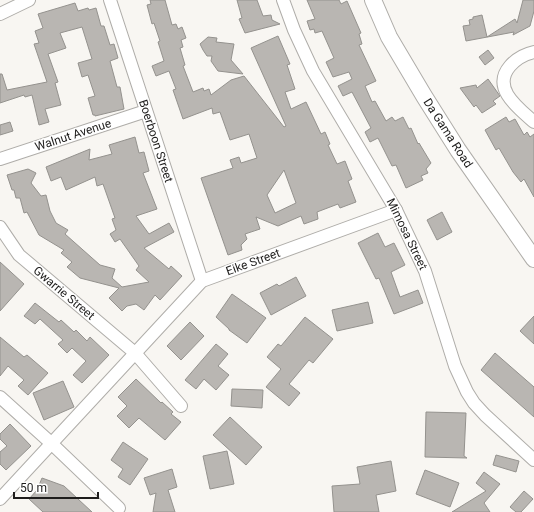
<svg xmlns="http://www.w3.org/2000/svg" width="534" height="512" viewBox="0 0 534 512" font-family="Roboto,sans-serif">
  <rect width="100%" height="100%" fill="#f8f6f2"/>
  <g fill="#b9b6b2" stroke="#94928e" fill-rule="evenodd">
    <path d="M150,0H165L172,25L176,24L178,29L182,27L186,38L181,40L183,47L180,48L185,65L183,66L193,92L203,88L204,91L209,89L211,95L231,80L244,76L284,127L286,126L251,48L278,36L290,64L287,65L295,89L285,92L291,109L306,102L321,134L325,132L330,144L328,145L337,164L345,161L352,179L348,181L356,202L340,208L338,204L317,212L318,219L304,224L301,216L278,226L256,217L260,229L245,234L247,239L241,245L242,250L228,255L201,178L233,168L230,160L239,157L241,163L257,158L249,134L230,140L220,112L213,114L212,108L183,119L173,90L176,89L169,71L156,76L152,66L164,61L158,42L160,41L154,23L152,24L147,5L151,4ZM284,170L296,203L275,213L267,195Z"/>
    <polygon points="237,0 257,0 263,16 271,15 272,20 280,24 245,33 239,19 242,18"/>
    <polygon points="307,0 339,0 341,4 347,1 361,33 359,34 362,44 359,45 376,81 365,86 372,102 375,101 386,121 392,117 395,121 403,117 409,129 411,128 418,144 419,143 431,163 426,169 428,173 421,176 423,180 406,188 396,165 392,166 378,138 370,142 365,132 371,128 352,92 343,96 338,86 352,79 349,72 333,77 326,62 334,58 322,31 315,33 314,29 310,30 307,21 315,19"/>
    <polygon points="523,0 534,0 534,11 530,26 513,35 514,32 466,41 463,26 470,25 469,20 473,19 473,17 482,15 487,37 515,19 517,23"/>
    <polygon points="75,3 78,11 88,8 89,10 96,8 101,26 104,26 110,45 114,44 118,58 110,61 117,87 120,87 124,109 95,116 95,115 93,115 88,98 95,96 88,75 82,77 78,63 92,59 82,27 60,33 66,48 48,54 58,82 55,83 61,105 45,109 49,122 39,125 32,95 25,97 24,95 0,103 0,74 2,74 7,90 47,82 34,44 39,43 35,31 43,28 38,14"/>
    <polygon points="208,37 217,38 216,42 234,44 231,60 243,74 218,71 211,61 212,56 207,56 203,50 200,44"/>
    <polygon points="488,50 494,58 485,65 479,57"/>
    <polygon points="488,79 500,96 493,101 496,104 482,113 476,105 474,107 460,88 476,85 477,88"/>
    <polygon points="506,117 509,122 515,119 524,135 527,132 530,137 534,134 534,197 524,179 521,182 513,172 499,148 496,150 485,130"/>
    <polygon points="10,122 13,131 0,135 0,125"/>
    <polygon points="135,137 139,153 144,152 149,171 143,173 157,209 136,216 149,234 169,223 174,232 144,248 169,269 171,266 182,276 160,300 155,295 144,310 136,304 127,306 122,311 109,298 119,288 80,278 67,267 72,262 61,253 64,250 39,235 27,212 24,213 20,198 16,198 14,190 12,190 7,175 28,169 36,173 31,183 41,196 46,195 50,211 56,223 68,230 65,234 100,265 115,269 112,278 122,287 149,282 136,270 139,266 120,239 115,242 110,234 116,230 112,219 115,218 103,184 97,186 95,177 66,190 61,177 51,181 46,167 90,149 89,160 112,154 109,145"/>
    <polygon points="442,212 452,232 437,240 427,220"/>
    <polygon points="378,233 385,247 394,243 405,265 391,272 400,297 418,290 423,303 394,314 379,278 376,279 358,243"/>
    <polygon points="0,262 24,284 0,311"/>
    <polygon points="296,277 306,296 271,315 260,293 277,284 279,286"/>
    <polygon points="232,294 266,318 247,343 229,330 229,329 216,317"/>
    <polygon points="368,302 373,323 337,331 332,310"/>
    <polygon points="35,303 59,322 61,320 74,332 76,330 87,341 90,337 109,355 82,383 73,375 86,361 72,348 67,353 58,344 63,340 40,319 35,324 24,316"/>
    <polygon points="534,316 534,344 520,331"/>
    <polygon points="305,317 333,339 313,363 309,360 289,384 300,393 289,406 266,387 281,369 267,357 278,344 281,346"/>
    <polygon points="190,322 204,336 181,360 167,346"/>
    <polygon points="0,337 24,357 27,355 48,373 28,395 18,386 24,380 8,366 0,376"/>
    <polygon points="216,344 228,354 218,366 229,375 216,390 204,379 196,389 185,380"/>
    <polygon points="495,353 534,387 534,417 481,370"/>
    <polygon points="136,379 161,403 162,402 173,412 171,414 181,422 165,440 139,418 129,428 117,416 127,406 118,397"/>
    <polygon points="63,381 74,407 44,420 33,393"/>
    <polygon points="232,389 263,390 262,408 231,406"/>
    <polygon points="426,412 466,413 464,456 467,458 425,457"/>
    <polygon points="230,417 262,447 246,465 213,435"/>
    <polygon points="10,424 31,446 6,470 0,464 0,452 7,446 0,439 0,434"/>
    <polygon points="123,442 148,459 130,485 118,477 123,469 111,460"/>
    <polygon points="227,451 234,484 210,489 203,456"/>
    <polygon points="496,455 519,461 516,472 493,465"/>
    <polygon points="391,461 396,491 376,495 379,512 334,512 332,486 360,484 357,467"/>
    <polygon points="172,469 177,487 168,490 175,512 153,512 156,493 150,495 144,478"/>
    <polygon points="425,470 459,483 450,507 416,494"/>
    <polygon points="484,472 500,484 484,503 490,512 452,512 486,491 476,483"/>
    <polygon points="42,478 64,486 92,512 43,512 29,499 37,490"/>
    <polygon points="524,491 533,499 521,512 516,512 510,507"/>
  </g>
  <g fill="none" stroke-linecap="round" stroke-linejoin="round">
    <defs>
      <g id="street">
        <polyline points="110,0 202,281"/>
        <polyline points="283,0 294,30 313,71 396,210 425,271 455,366 467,392 474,403 485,415 534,460"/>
        <polyline points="0,14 29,0"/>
        <path d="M534,52C525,54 516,59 510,66C491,88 518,108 534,122"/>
        <polyline points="0,159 146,111"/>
        <polyline points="0,227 19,255 135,353 181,406"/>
        <polyline points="0,397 51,443 119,508"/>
        <polyline points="0,499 202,281 396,210"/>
      </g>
      <polyline id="secondary" points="373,0 389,37 424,96 458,150 534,259"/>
    </defs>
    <use href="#street" stroke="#afada9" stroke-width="14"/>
    <use href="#secondary" stroke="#afada9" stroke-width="18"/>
    <use href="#street" stroke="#fff" stroke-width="12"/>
    <use href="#secondary" stroke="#fff" stroke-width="16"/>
  </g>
  <g text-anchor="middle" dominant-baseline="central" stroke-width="3" stroke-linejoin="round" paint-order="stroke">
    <g font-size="12" fill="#1e1d1c" stroke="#fff">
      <text transform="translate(448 133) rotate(57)">Da Gama Road</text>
      <text transform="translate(73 135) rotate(-18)">Walnut Avenue</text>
      <text transform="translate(156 141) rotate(72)">Boerboon Street</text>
      <text transform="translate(407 234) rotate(64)">Mimosa Street</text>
      <text transform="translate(253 262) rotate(-20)">Eike Street</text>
      <text transform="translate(64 293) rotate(40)">Gwarrie Street</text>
    </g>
  </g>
  <path d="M14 492v6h84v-6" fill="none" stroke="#1e1d1c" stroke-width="2"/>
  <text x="20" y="492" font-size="12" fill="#1e1d1c" stroke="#ffffff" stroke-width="3" paint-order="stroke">50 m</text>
</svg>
